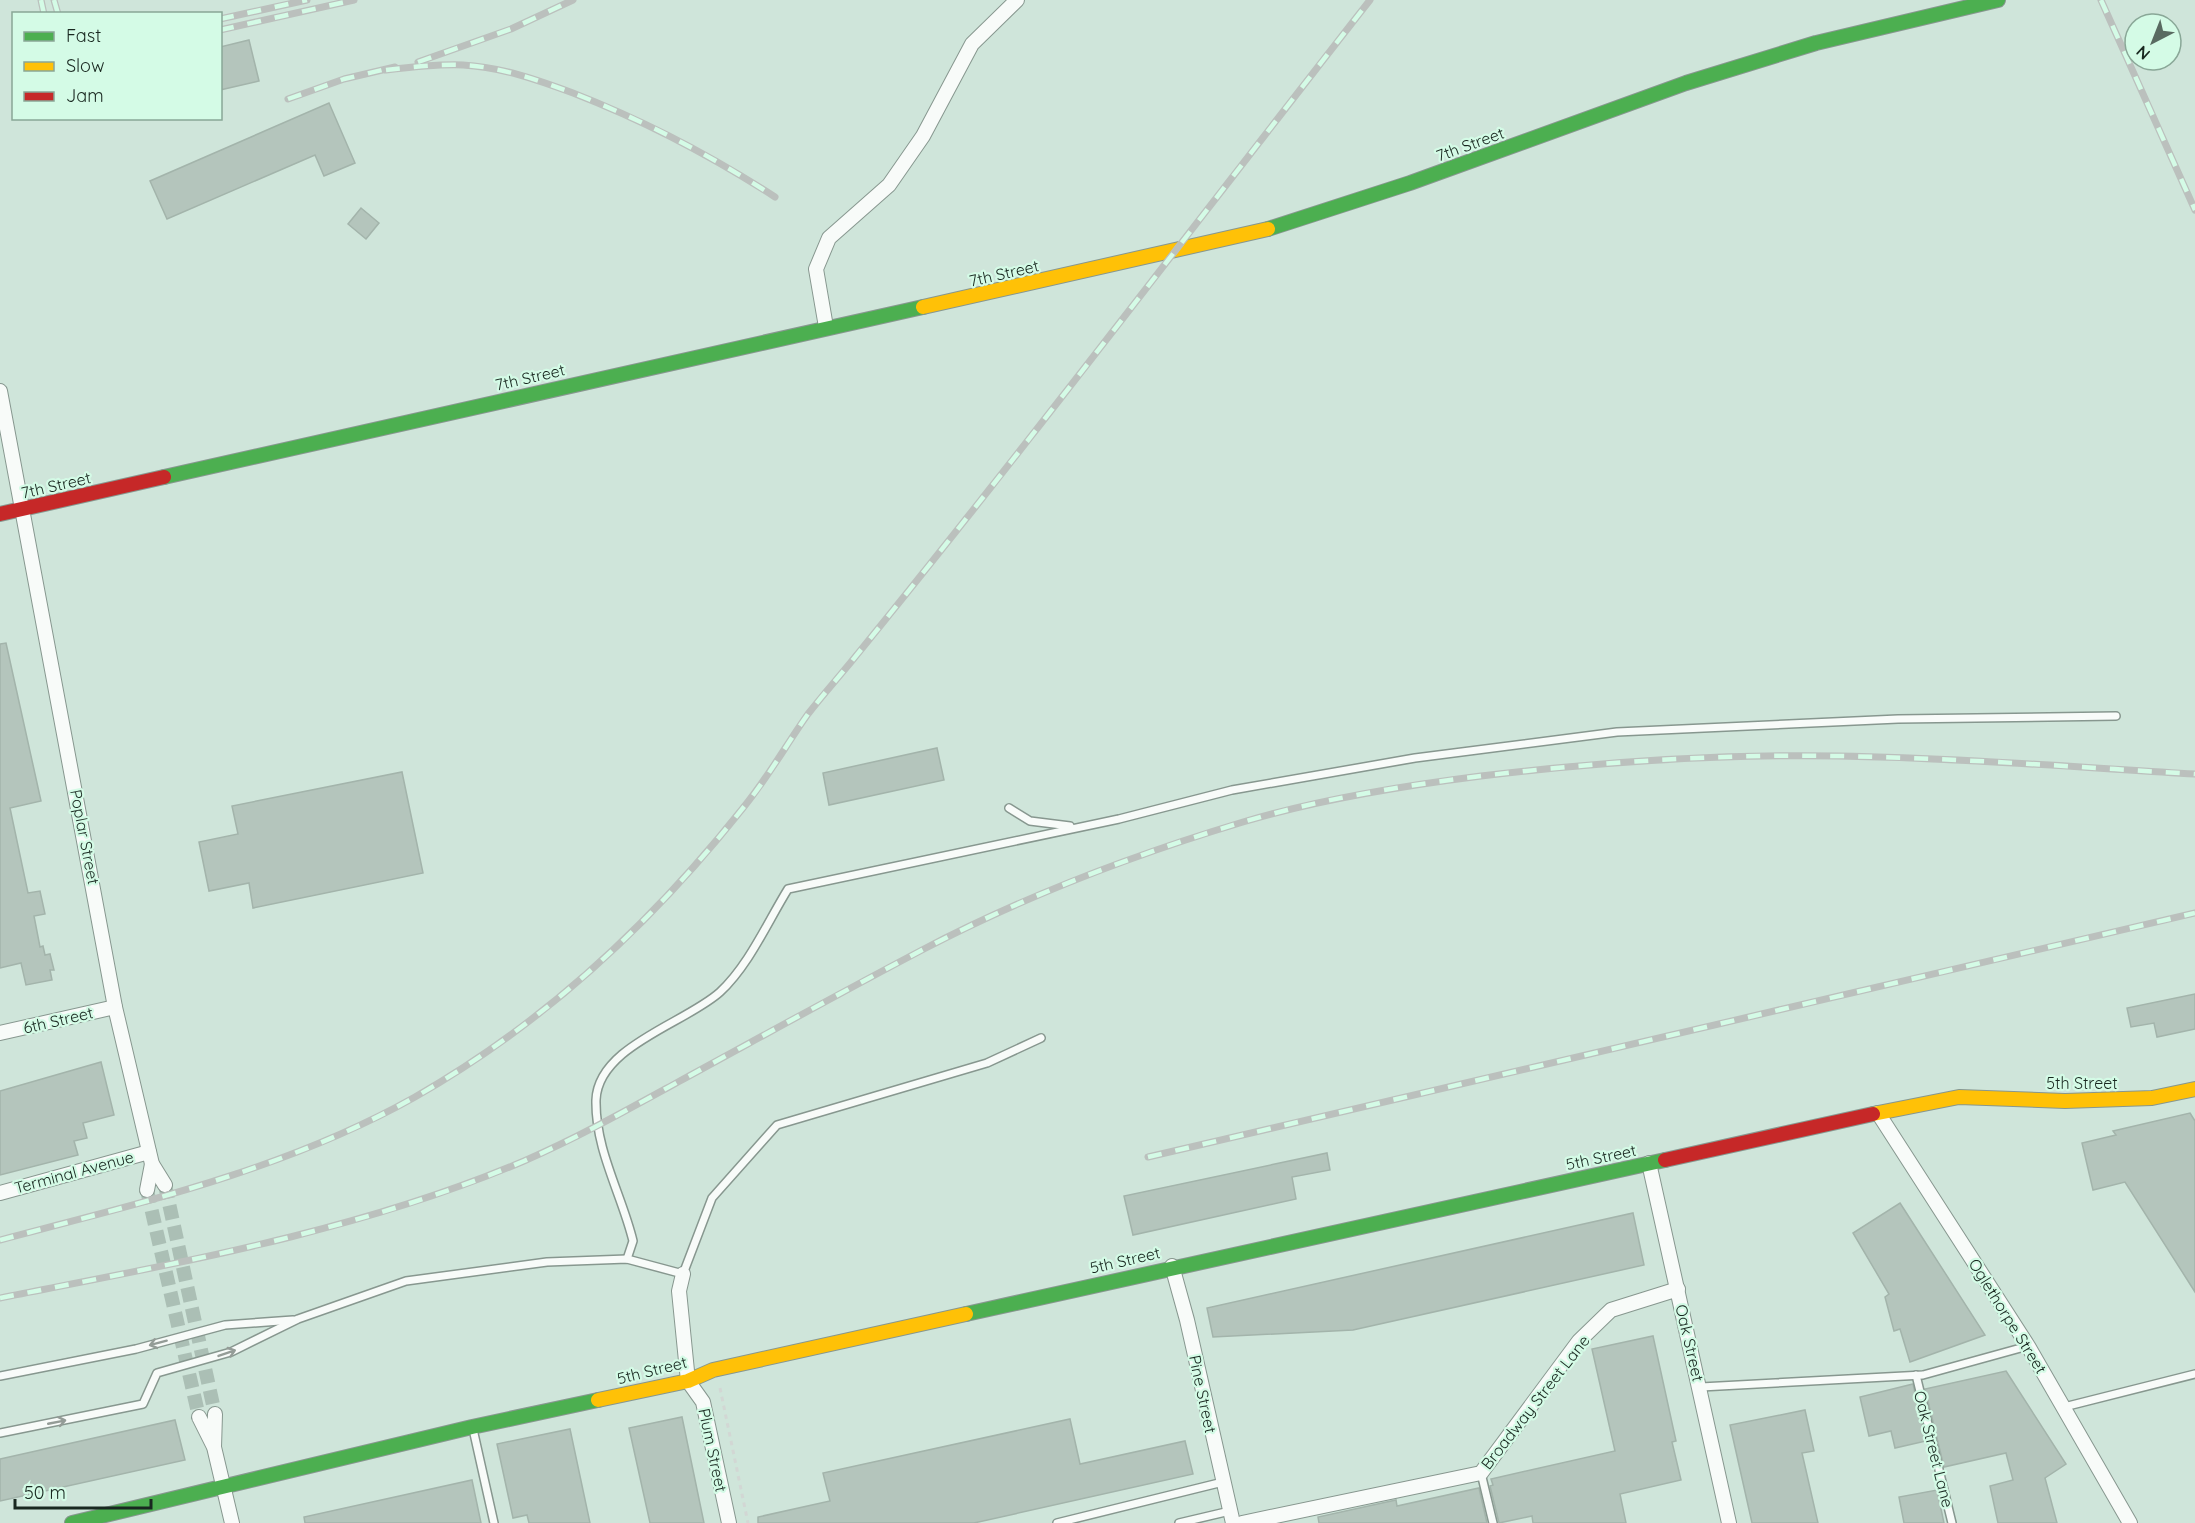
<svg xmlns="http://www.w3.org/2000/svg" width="2195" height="1523" viewBox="0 0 2195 1523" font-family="Quicksand,sans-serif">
  <rect width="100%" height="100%" fill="#cfe5da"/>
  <g fill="#b4c5bc" stroke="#a3b4ab" stroke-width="1.5">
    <polygon points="249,40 259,81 220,90 220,47"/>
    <polygon points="329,103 355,163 324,176 315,155 167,219 150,181"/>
    <polygon points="361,208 379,223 366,239 348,224"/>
    <polygon points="6,643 41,801 10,808 28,893 40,891 45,914 34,916 40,947 43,946 45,955 50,954 54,970 50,970 52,980 26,985 21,963 0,968 0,644"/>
    <polygon points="937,748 944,780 829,805 823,773"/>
    <polygon points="402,772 423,873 253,908 249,883 209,891 199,842 238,834 232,806"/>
    <polygon points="2195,994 2195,1029 2157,1037 2154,1023 2131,1027 2127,1008"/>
    <polygon points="101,1062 114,1115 83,1123 87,1138 74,1141 78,1155 0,1175 0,1091"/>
    <polygon points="2190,1113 2195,1121 2195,1292 2125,1182 2093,1190 2082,1143 2116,1135 2113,1131"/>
    <polygon points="1327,1153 1330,1170 1292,1177 1296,1199 1133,1235 1124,1196"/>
    <polygon points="1900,1203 1985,1335 1910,1362 1900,1329 1894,1331 1885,1297 1889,1294 1853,1233"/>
    <polygon points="1633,1213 1644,1265 1353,1330 1213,1337 1207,1308"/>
    <polygon points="1653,1336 1676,1441 1672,1442 1681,1480 1620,1494 1626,1523 1533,1523 1532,1516 1499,1523 1490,1486 1493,1485 1491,1479 1615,1451 1592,1349"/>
    <polygon points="2006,1371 2066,1464 2045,1478 2057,1523 1998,1523 1990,1486 2013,1480 2006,1453 1944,1467 1925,1389"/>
    <polygon points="1913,1384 1926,1441 1895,1448 1891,1431 1869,1436 1860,1397"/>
    <polygon points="1805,1410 1814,1451 1802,1453 1818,1523 1752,1523 1730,1425"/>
    <polygon points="682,1417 704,1523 650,1523 629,1428"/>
    <polygon points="1070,1419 1080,1464 1185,1441 1193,1474 974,1523 758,1523 758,1517 830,1501 823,1473"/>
    <polygon points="175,1420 185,1460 0,1501 0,1459"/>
    <polygon points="570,1429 590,1523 529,1523 527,1515 513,1518 497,1444"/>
    <polygon points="472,1480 481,1523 305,1523 304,1517"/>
    <polygon points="1479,1488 1487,1523 1319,1523 1318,1517 1396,1500 1397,1506"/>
    <polygon points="1937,1490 1944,1523 1904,1523 1899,1497"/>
  </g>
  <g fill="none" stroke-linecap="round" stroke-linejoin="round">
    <g stroke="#abbfb5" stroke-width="14" stroke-dasharray="14 7" stroke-linecap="butt">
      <polyline points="165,1185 215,1414"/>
      <polyline points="147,1190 199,1417"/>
    </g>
    <defs>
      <g id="lane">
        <polyline points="1009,808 1030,821 1070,826"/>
        <path d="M627,1259L633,1241C622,1195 595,1150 596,1100C598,1046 686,1023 720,992C749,965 767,923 788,889L1119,819L1232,790L1415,758L1617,732L1898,719L2116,716"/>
        <polyline points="1916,1375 1952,1523"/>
        <polyline points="0,1376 136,1349 225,1325 293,1320"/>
        <polyline points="1701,1387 1923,1375 2028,1346"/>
        <polyline points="2064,1407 2195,1374"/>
        <polyline points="473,1429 494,1523"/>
        <polyline points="0,1433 143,1404 157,1373 231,1352 298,1319 406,1281 547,1262 627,1259 683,1274 712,1198 777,1125 987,1063 1041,1038"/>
        <polyline points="1481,1473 1493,1523"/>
        <polyline points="1057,1523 1223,1482"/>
        <polyline points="1179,1523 1230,1511"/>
      </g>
      <g id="street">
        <polyline points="826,327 816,269 829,238 889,185 923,136 972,44 1017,0"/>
        <polyline points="0,391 115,1007 152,1164 165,1185"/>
        <polyline points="0,1033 115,1007"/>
        <polyline points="1878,1113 2028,1346 2130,1523"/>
        <polyline points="1649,1163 1729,1523"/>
        <polyline points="147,1190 152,1164"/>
        <polyline points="0,1193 149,1152"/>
        <polyline points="1172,1266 1187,1320 1233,1523"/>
        <polyline points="683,1274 679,1291 688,1381 703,1402 729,1523"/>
        <polyline points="215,1414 214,1447 232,1523"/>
        <polyline points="199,1417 213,1445"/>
        <polyline points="1242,1523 1481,1473 1579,1341 1611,1310 1678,1289"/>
      </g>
      <g id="fast">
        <polyline points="1268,229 1410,183 1686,83 1816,43 1998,0"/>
        <polyline points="164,477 923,307"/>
        <polyline points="966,1314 1665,1160"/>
        <polyline points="72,1523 472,1427 598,1400"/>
      </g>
      <g id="slow">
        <polyline points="923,307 1268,229"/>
        <polyline points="1873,1114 1959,1097 2065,1101 2152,1098 2195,1089"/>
        <polyline points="598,1400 688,1381 713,1370 966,1314"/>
      </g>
      <g id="jam">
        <polyline points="0,514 164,477"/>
        <polyline points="1665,1160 1873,1114"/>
      </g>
    </defs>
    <use href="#lane" stroke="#87978f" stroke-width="10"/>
    <use href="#street" stroke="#87978f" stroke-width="16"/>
    <use href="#fast" stroke="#87978f" stroke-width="16"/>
    <use href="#slow" stroke="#87978f" stroke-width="16"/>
    <use href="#jam" stroke="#87978f" stroke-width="16"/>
    <polyline stroke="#d2d7d4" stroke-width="3" stroke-dasharray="4.5 4.5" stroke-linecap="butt" points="720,1388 748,1523"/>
    <use href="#lane" stroke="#f8fbf9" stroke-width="7"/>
    <use href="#street" stroke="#f8fbf9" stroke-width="14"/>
    <use href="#fast" stroke="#4caf50" stroke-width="14"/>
    <use href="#slow" stroke="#ffc107" stroke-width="14"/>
    <use href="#jam" stroke="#c62828" stroke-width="14"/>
    <defs>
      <g id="rail">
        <polyline points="41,0 44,14"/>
        <polyline points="54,0 58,14"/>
        <polyline points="2101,0 2195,210"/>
        <polyline points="220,19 307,0"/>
        <polyline points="220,30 354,0"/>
        <polyline points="418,62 511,29 573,0"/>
        <path d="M386,70C411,67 438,64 463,65C501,67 538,80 573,93C645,121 710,155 775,197"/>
        <polyline points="288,99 344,79 395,67"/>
        <polyline points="1148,1157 2195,913"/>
        <path d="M0,1240C141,1203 287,1169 415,1097C543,1024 651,924 743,808C767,779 786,745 808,714C822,696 837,679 851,662C1028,445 1197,221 1370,0"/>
        <path d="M0,1298C177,1263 357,1232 524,1161C577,1138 627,1110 678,1082C759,1038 840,993 922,950C1023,897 1133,855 1243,822C1320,799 1401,786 1481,776C1599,762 1718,754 1838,756C1957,758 2076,767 2195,774"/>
      </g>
    </defs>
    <use href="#rail" stroke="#bbc0bd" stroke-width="7"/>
    <use href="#rail" stroke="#d4fbe6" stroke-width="4.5" stroke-dasharray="14" stroke-linecap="butt"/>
  </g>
  <defs><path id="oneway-shaft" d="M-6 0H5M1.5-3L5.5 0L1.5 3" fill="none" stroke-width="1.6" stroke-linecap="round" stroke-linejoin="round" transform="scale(1.5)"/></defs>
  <g stroke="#949c97">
    <use href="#oneway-shaft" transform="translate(158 1343) rotate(165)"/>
    <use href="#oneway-shaft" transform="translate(227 1353) rotate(-19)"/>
    <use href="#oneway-shaft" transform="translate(57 1422) rotate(-11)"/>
  </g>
  <g text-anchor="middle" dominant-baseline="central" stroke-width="4.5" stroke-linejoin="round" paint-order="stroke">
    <g font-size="16" fill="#192820" stroke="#d4fbe6">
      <text transform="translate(1470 144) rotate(-20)">7th Street</text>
      <text transform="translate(1004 273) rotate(-13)">7th Street</text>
      <text transform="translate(530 377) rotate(-13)">7th Street</text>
      <text transform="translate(56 485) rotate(-13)">7th Street</text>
      <text transform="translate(85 837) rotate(79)">Poplar Street</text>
      <text transform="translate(58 1020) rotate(-13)">6th Street</text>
      <text x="2082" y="1083">5th Street</text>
      <text transform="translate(1601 1157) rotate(-12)">5th Street</text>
      <text transform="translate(74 1172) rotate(-15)">Terminal Avenue</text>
      <text transform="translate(1125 1260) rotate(-13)">5th Street</text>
      <text transform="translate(2008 1316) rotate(58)">Oglethorpe Street</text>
      <text transform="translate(1690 1343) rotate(77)">Oak Street</text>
      <text transform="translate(652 1370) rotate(-14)">5th Street</text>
      <text transform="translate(1203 1394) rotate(78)">Pine Street</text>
      <text transform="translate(1535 1402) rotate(-52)">Broadway Street Lane</text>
      <text transform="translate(1934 1449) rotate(76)">Oak Street Lane</text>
      <text transform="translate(713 1450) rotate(78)">Plum Street</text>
    </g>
  </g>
  <rect x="12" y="12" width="210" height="108" fill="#d4fbe6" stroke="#89a797" stroke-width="1.5"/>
  <rect x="24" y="32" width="30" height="9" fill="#4caf50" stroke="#89a797" stroke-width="1.5"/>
  <text x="66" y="42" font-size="18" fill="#192820">Fast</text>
  <rect x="24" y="62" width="30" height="9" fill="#ffc107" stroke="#89a797" stroke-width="1.5"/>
  <text x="66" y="72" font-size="18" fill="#192820">Slow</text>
  <rect x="24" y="92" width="30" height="9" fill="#c62828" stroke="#89a797" stroke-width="1.5"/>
  <text x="66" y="102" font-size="18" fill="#192820">Jam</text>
  <g transform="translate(2153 42) rotate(222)"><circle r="28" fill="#d4fbe6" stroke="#89a797" stroke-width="1.5"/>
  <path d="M0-4.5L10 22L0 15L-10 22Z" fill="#596a61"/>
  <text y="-9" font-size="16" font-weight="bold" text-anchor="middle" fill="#192820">N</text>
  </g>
  <path d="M15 1499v9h136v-9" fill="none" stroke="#192820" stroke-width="3"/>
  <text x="24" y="1499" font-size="18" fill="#192820" stroke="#d4fbe6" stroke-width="4.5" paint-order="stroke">50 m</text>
</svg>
